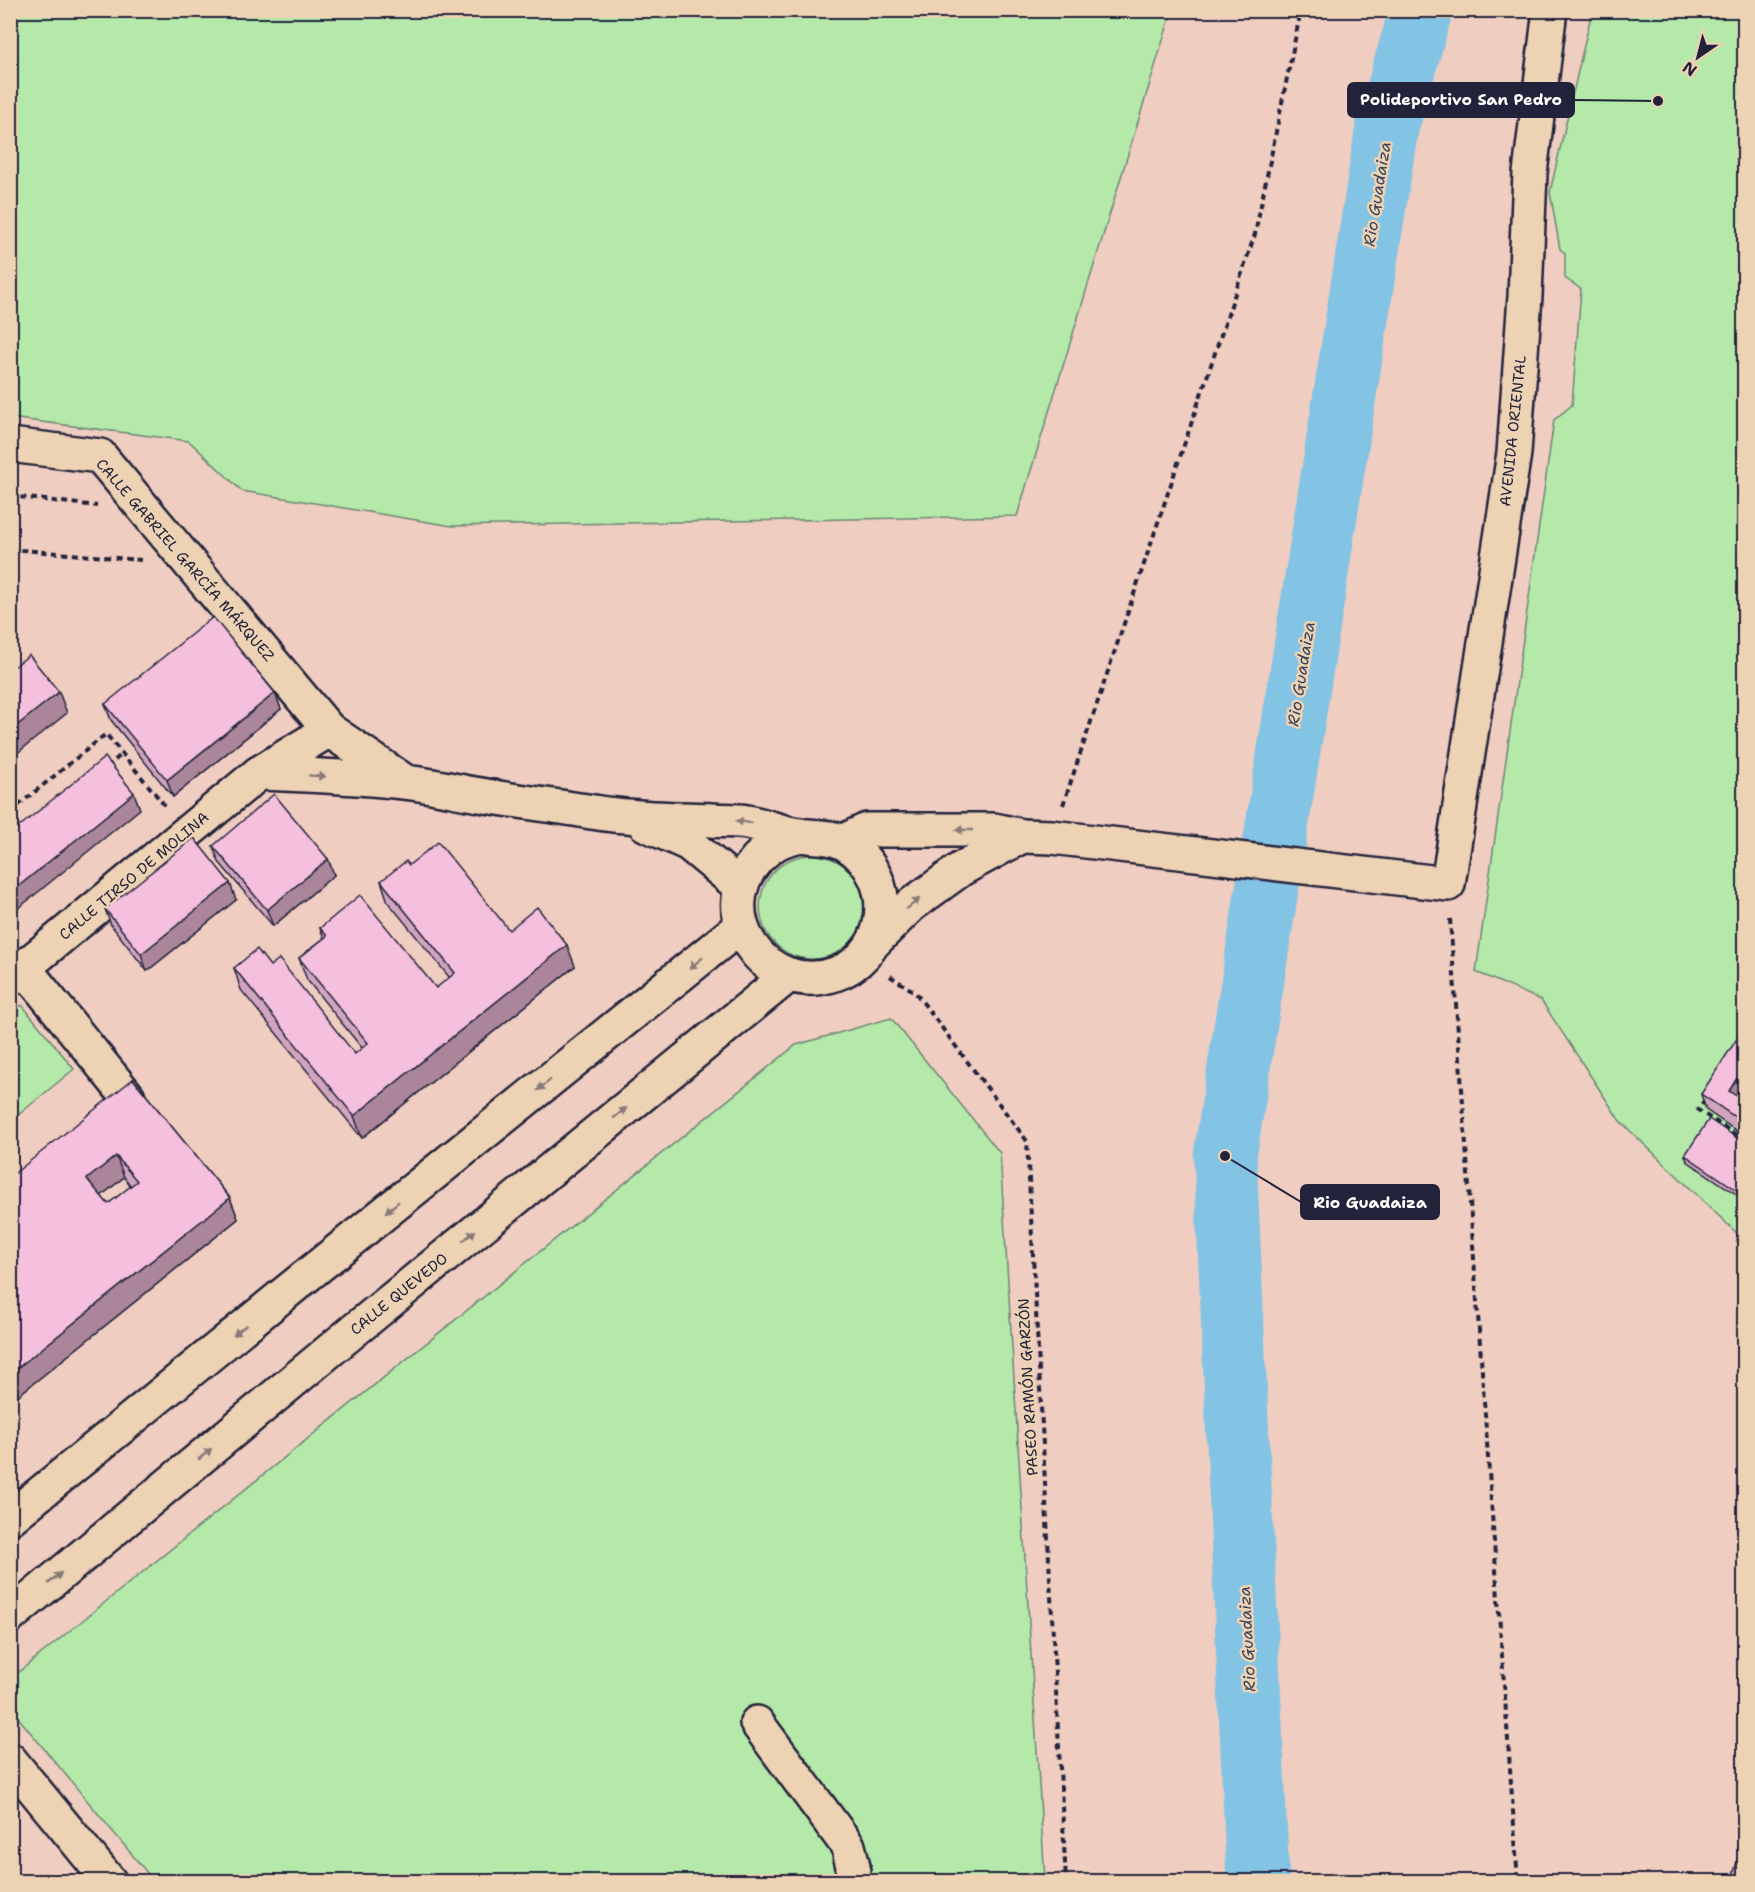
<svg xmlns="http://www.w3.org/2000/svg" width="1755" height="1892" viewBox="0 0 1755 1892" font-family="'Shantell Sans',sans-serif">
  <rect width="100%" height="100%" fill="#efcdc1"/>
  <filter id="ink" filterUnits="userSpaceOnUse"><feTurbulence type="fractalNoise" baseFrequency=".0167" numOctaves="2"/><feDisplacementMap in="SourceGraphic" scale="12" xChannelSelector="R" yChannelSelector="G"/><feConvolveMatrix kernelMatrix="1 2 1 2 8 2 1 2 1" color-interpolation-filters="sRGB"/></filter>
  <g filter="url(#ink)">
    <g fill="#b4e9aa" stroke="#6b8672" stroke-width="1.5">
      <polygon points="11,10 1172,10 1172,11 1017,516 452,526 242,491 189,441 11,418"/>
      <polygon points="1592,11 1744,11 1744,1240 1620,1121 1541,1000 1476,972 1554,420 1572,405 1581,289 1565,278 1565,253 1560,249 1550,192"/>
      <circle cx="812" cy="907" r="52"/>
      <polygon points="22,1005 74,1069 11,1121 11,1014"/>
      <polygon points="891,1018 1000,1153 1045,1881 154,1881 11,1709 10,1679 796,1045"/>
    </g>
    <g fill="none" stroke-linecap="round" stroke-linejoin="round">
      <polyline stroke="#83c3e3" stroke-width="63" points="1258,1882 1225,1156 1387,128 1421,10"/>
      <defs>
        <g id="minor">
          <polyline points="10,445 100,456 329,730 404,781"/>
          <path d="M259,773C307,775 356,777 404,782C425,784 447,789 468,793C501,799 534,803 567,808C587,811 607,815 627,816C655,819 684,819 712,820C723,821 736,820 747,822C765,825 782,833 800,835C816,838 830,835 844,843C873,860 887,892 880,924C875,947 857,967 835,974C765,998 708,914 757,859C764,852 772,845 781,841C787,838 794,837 800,835"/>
          <polyline points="645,824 689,844 741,887"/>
          <polyline points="842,842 867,830 994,830 1022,836 1052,837 1448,884 1514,453 1525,296 1530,173 1550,10"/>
          <polyline points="873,943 911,905 961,869 1022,836"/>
          <polyline points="24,968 128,1097"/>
          <polyline points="10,979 259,773 329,730"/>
          <polyline points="10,1518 294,1286 741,926"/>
          <polyline points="10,1616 340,1342 789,975"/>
          <polyline points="757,1723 848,1846 853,1866 852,1882"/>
          <polyline points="10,1760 110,1882"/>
        </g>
      </defs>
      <use href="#minor" stroke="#22223b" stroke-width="38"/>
      <g stroke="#22223b" stroke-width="4" stroke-dasharray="6 4.5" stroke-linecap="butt">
        <polyline points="10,496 97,506"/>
        <polyline points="10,549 141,560"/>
        <polyline points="107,767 122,754"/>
        <polyline points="1063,805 1255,234 1301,10"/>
        <polyline points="10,812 106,734 166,807"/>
        <polyline points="1450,919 1518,1882"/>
        <polyline points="890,976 915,992 1027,1141 1066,1882"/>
        <polyline points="1744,1025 1744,1027"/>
        <polyline points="1705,1100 1698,1110 1744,1140"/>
      </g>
      <use href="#minor" stroke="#edd2b4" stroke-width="33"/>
    </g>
    <g fill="#d2a5bf" stroke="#22223b" stroke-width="1.5" fill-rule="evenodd">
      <polygon points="275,693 281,709 173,797 111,720 105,704"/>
      <polygon points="213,846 328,859 334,875 273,926 219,862"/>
      <polygon points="409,865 509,930 575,966 362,1138 241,990 234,968 270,966 355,1054 362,1048 307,980 299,958 324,938 320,928 436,988 450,978 388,902 381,881"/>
      <polygon points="236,900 147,971 111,925 105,909"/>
      <path d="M133,1079L230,1198L238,1219L10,1402ZM124,1177L131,1186L108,1204L101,1196Z"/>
      <polygon points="1701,1094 1740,1098 1744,1101 1744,1136 1706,1110"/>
      <polygon points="1744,1143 1744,1188 1739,1196 1687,1161 1685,1155"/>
    </g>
    <g fill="#ab869b" stroke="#22223b" stroke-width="1.5">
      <polygon points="59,692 67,713 10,759 10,731"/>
      <polygon points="275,693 281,709 173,797 167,780"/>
      <polygon points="134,793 140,809 10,915 10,893"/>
      <polygon points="328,859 334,875 273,926 267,910"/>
      <polygon points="230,883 236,900 147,971 141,954"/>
      <polygon points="567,945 575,966 362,1138 354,1116"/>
      <polygon points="1744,1067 1744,1092 1735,1107 1729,1091"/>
      <polygon points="116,1156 124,1177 95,1201 87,1179"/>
      <polygon points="1744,1179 1744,1188 1739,1196 1737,1190"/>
      <polygon points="230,1198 238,1219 10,1402 10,1374"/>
    </g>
    <g fill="#f4c0de" stroke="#22223b" stroke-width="1.5" fill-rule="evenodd">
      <polygon points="213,617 275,693 167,780 105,704"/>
      <polygon points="29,655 59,692 10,731 10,670"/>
      <polygon points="105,757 134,793 10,893 10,834"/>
      <polygon points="274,794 328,859 267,910 213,846"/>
      <polygon points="194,838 230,883 141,954 105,909"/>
      <polygon points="438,842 509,930 537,907 567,945 354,1116 234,968 257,949 270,966 279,959 355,1054 368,1043 299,958 327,936 320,928 360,895 436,988 455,973 381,881 406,861 409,865"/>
      <polygon points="1744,1028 1744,1067 1729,1091 1744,1101 1744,1123 1701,1094"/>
      <path d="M133,1079L230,1198L10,1374V1177ZM116,1156L137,1181L108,1204L87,1179Z"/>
      <polygon points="1709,1119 1744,1143 1744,1179 1737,1190 1685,1155"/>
      <polygon points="1744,1841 1744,1881 1731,1881"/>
    </g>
    <defs><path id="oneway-solid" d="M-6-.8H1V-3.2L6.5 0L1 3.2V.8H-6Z" transform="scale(1.5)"/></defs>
    <g fill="#887a78">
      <use href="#oneway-solid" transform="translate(317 776) rotate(4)"/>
      <use href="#oneway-solid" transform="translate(744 822) rotate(-173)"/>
      <use href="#oneway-solid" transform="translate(964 830) rotate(180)"/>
      <use href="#oneway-solid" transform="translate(913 904) rotate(-39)"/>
      <use href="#oneway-solid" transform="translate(696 963) rotate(141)"/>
      <use href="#oneway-solid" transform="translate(544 1085) rotate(141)"/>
      <use href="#oneway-solid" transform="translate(620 1113) rotate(-39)"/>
      <use href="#oneway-solid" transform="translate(392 1207) rotate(141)"/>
      <use href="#oneway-solid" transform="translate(469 1236) rotate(-39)"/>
      <use href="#oneway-solid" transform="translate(240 1330) rotate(141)"/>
      <use href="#oneway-solid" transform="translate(205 1454) rotate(-40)"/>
      <use href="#oneway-solid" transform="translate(55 1578) rotate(-40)"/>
    </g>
  </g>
  <g text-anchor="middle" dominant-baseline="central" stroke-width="5" stroke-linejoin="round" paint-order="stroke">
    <g font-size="15" fill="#22223b" stroke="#edd2b4">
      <text transform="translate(1513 431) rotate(-84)">AVENIDA ORIENTAL</text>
      <text transform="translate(185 560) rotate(49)">CALLE GABRIEL GARCÍA MÁRQUEZ</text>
      <text transform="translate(134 876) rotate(-40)">CALLE TIRSO DE MOLINA</text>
      <text transform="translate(399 1294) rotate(-39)">CALLE QUEVEDO</text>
      <text transform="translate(1028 1387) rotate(-93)">PASEO RAMÓN GARZÓN</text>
    </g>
    <g font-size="16" font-style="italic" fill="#35425d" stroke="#edd2b4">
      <text transform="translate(1377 194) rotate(-81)">Rio Guadaiza</text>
      <text transform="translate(1301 674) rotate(-81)">Rio Guadaiza</text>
      <text transform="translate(1247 1639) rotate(-93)">Rio Guadaiza</text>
    </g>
  </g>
  <path fill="none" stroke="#22223b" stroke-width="2" d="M1658 101L1574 100M1225 1156L1301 1202"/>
  <g fill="#22223b" stroke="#edd2b4" stroke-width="2">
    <circle cx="1658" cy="101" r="6"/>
    <circle cx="1225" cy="1156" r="6"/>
  </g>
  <g fill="#22223b" stroke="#22223b" stroke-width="2">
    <rect x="1348" y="83" width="226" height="34" rx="6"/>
    <rect x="1301" y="1185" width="138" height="34" rx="6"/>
  </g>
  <g font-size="16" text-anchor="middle" font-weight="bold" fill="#fff">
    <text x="1461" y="105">Polideportivo San Pedro</text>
    <text x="1370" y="1208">Rio Guadaiza</text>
  </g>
  <rect width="1755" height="1892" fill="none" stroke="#edd2b4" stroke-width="36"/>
  <rect x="18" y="18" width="1719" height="1856" fill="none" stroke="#22223b" stroke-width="2" filter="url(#ink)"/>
  <g transform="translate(1698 57) rotate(215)" stroke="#edd2b4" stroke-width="4.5" paint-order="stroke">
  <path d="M0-4.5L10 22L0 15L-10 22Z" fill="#22223b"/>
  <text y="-9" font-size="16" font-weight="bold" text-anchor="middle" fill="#22223b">N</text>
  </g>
</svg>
